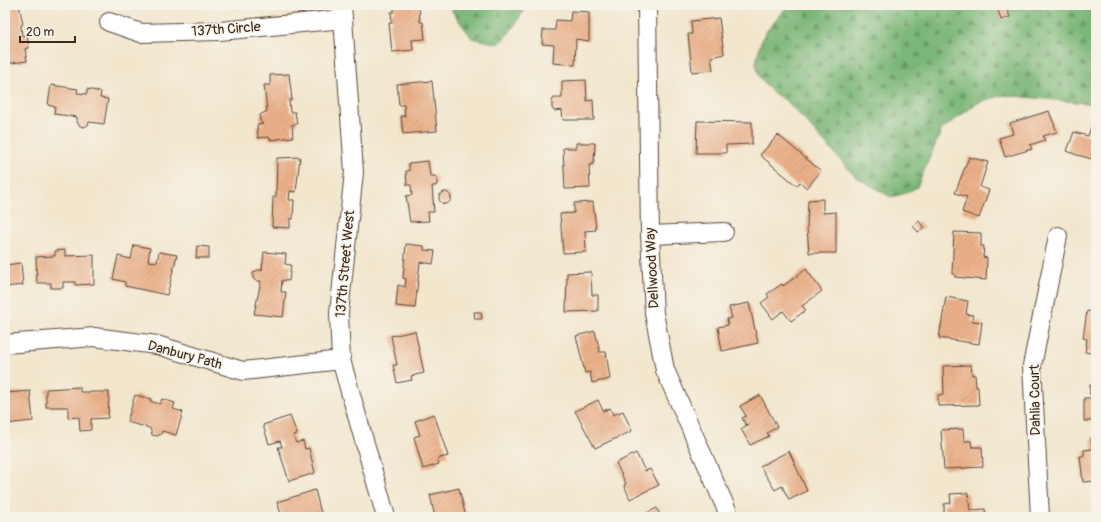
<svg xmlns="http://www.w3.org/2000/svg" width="1101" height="522" viewBox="0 0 1101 522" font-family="Pangolin,sans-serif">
  <defs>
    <pattern id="forest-firs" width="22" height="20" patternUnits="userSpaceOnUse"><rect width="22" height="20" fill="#7ab677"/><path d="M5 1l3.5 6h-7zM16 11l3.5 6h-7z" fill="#659461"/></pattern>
    <pattern id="building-hatch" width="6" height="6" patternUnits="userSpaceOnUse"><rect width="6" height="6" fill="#ebb18a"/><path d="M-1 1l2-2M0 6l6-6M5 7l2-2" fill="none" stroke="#ca9877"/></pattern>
  </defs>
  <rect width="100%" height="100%" fill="#f7f3e8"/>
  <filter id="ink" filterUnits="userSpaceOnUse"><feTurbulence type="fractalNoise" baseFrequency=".025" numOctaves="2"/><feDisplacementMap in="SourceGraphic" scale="8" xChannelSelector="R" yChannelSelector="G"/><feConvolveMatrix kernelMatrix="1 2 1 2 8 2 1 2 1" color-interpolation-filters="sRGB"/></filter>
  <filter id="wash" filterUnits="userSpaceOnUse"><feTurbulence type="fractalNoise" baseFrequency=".012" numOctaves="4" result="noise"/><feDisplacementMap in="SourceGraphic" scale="16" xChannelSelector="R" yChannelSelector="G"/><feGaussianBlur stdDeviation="0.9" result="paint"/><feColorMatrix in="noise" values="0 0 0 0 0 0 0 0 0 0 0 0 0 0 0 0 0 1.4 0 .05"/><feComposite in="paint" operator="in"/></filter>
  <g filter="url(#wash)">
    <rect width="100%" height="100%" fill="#f2e6cd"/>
    <g fill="url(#forest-firs)" stroke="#5a704a">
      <polygon points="452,5 527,5 513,28 499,44 472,38 452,11"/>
      <polygon points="787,5 1058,5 1096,8 1096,104 1004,95 979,102 942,129 917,187 906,193 891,197 856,177 787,101 772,92 759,76 756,63 760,45 765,33 783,12"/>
    </g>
    <g id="blocks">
      <g fill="url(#building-hatch)">
        <polygon points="5,5 19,5 23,24 21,25 22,36 27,35 29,48 25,49 27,61 5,64"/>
        <polygon points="394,5 419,5 420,22 423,22 425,39 412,40 413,50 392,52 389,23 392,23 391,12 394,12"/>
        <polygon points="1006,7 1010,17 1001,20 998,10"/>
        <polygon points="571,11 589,12 589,41 576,39 575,65 553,63 554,45 542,44 543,30 555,30 556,20 570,21"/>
        <polygon points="719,18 724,54 711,57 713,70 692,72 688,34 692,34 691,21"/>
        <polygon points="289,74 292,100 289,100 290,112 295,112 297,124 292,125 293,137 270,140 269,137 258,138 257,125 263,124 260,121 260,115 267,111 264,85 270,85 270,75"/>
        <polygon points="586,80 587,101 593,100 594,120 563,120 562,110 554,111 552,108 552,101 554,98 562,98 562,81"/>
        <polygon points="432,81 437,131 403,134 401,116 405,116 404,105 399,105 397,84"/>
        <polygon points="51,85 78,89 77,93 87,94 87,89 101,92 100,98 108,99 104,124 89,122 88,125 84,127 80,126 77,122 77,117 54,114 55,107 48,105"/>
        <polygon points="1049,111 1057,132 1043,136 1045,140 1030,145 1032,149 1005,157 999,138 1013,134 1010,123"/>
        <polygon points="697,121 752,122 752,144 726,145 726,153 696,153"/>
        <polygon points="1092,124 1096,125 1096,160 1077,155 1067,151 1074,132 1088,136"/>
        <polygon points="778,135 821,171 807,188 800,182 797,186 760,155"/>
        <polygon points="576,143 595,143 594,162 593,164 589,165 590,188 565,189 563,148 576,148"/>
        <polygon points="300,157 296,192 290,191 289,200 294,200 293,219 290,219 290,228 272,227 273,197 276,197 277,158"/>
        <polygon points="969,157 988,162 980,187 989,190 979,218 962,212 967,197 955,193"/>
        <polygon points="428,161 430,176 435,176 437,178 437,183 436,186 432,186 434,212 428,212 429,221 410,222 406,196 412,195 411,185 407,185 406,171 409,171 409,163"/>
        <circle cx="445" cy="198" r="6"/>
        <polygon points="823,199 823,213 836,212 836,253 809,253 807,227 808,200"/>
        <polygon points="593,202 596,230 585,231 586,252 563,253 560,214 574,213 574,203"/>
        <polygon points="919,221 924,228 918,232 913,226"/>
        <polygon points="954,232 981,233 981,246 984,246 983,257 987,258 986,280 955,277 955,274 952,274"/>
        <polygon points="406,244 424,246 424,250 435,251 433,264 420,262 415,308 396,306 398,285 405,287 406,279 403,278"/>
        <polygon points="134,245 150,248 148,261 157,262 159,252 177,255 167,295 125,286 125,282 113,279 118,256 131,259"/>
        <polygon points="197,246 209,247 209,258 196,258"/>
        <polygon points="65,250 65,256 94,255 94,284 75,285 75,282 63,282 63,288 51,288 51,283 37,283 36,257 55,256 55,251"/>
        <polygon points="264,252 286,254 285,264 291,265 289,281 282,280 281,292 286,292 283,317 254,314 261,281 256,281 253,278 253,273 258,270 262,270"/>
        <polygon points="21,263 23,285 5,287 5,265"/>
        <polygon points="806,269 822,291 802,306 806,310 791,321 783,311 773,319 761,303 769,297 767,294 782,284 783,286"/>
        <polygon points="591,272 592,295 598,295 598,311 566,312 567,273"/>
        <polygon points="946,297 968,301 966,314 973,315 972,321 982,322 979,344 939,338"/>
        <polygon points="749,303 758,343 722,351 718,327 728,325 727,319 732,318 729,307"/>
        <polygon points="1087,311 1096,312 1096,354 1085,352 1087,339 1083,338"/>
        <polygon points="474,312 481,312 482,319 475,319"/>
        <polygon points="415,331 424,373 411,376 412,380 397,383 393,365 397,365 391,336"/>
        <polygon points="595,331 600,352 606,352 610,379 592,383 590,372 585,373 576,336"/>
        <polygon points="971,365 972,375 975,375 976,387 978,387 979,405 938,406 938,395 944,394 943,366"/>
        <polygon points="1094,374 1096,374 1096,421 1084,421 1084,398 1093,398 1093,395 1090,395 1090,385 1094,385"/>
        <polygon points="80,387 80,392 109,392 108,418 91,419 91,430 80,431 79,417 68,418 68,407 46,407 46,389"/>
        <polygon points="30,391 33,421 5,424 5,393"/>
        <polygon points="135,395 151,399 150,401 160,404 162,399 175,403 173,409 183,412 176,435 162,431 161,434 157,436 152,435 150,428 127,422"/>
        <polygon points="760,395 777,427 767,433 769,436 750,445 741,429 749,424 746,425 742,418 746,416 740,406"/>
        <polygon points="598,400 603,411 610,408 613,415 623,411 632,431 595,448 575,411"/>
        <polygon points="434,414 448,456 437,459 439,464 423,469 414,437 420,435 415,421"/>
        <polygon points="290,416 297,434 293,435 296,443 303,441 305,449 309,448 315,473 289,481 278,447 282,447 280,441 269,444 263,425"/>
        <polygon points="963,429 964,441 971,441 972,447 982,447 983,467 944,469 941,430"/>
        <polygon points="1096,437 1096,481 1083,482 1080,456 1084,456 1084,450 1092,449 1091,438"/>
        <polygon points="789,451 807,491 789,500 782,486 775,490 760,466"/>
        <polygon points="636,453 645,471 650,469 659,485 630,499 624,485 626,484 616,463"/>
        <polygon points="459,488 466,517 435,517 430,495"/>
        <polygon points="315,490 322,517 282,517 277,502"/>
        <polygon points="968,493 970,510 985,509 986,517 949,517 949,514 944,515 944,504 951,503 950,494"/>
        <polygon points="657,508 661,517 639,517"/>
      </g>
    </g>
  </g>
  <g filter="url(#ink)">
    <use href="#blocks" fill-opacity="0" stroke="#564638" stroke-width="1"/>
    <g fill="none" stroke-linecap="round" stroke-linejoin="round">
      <defs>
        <g id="minor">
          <polyline points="342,5 354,172 339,313 341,360 386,517"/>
          <polyline points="647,5 650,235 654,313 665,370 730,517"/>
          <polyline points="109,22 141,33 220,31 343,19"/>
          <polyline points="650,235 724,232"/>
          <polyline points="5,344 94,337 157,345 243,371 341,360"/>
          <polyline points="1040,517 1032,366 1058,236"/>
        </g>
      </defs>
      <use href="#minor" stroke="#564638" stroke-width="20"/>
      <use href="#minor" stroke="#fff" stroke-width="18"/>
    </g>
  </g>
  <g text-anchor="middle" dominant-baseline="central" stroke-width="3" stroke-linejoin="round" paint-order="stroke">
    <g font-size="14" fill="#3b2a1e" stroke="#f7f3e8">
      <text transform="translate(226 29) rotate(-4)">137th Circle</text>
      <text transform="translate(345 264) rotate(-85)">137th Street West</text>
      <text transform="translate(652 268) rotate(-93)">Dellwood Way</text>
      <text transform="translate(185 355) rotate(15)">Danbury Path</text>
      <text transform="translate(1035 400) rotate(-91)">Dahlia Court</text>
    </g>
  </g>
  <rect width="1101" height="522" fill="none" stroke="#f7f3e8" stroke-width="20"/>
  <path d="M20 36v6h55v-6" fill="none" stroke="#3b2a1e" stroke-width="2"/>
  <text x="26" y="36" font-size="12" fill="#3b2a1e" stroke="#f7f3e8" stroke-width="3" paint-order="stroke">20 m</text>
</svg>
